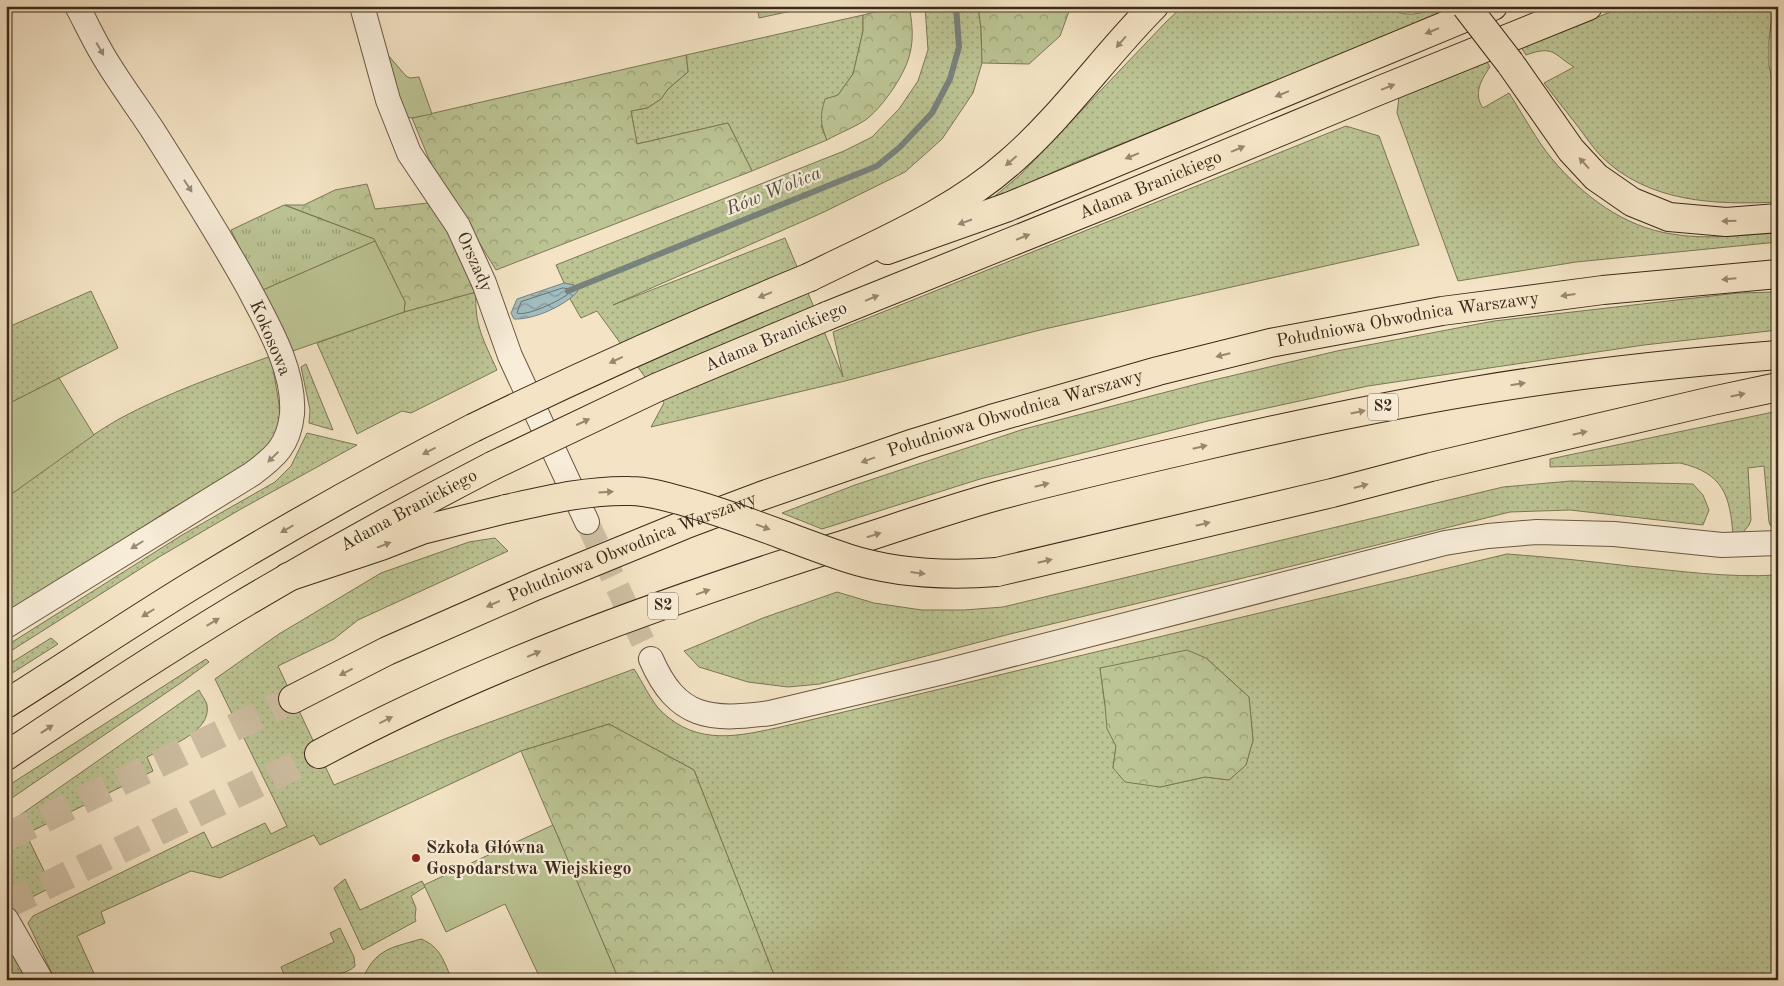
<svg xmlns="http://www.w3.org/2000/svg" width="1784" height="986" viewBox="0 0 1784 986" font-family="'Old Standard TT',serif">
  <defs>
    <pattern id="grass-dots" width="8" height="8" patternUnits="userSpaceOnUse" patternTransform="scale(1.25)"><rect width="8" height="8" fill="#bcc494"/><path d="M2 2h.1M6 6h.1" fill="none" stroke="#9a9f78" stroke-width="1.8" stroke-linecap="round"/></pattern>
    <pattern id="forest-crowns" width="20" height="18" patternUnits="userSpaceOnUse" patternTransform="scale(1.25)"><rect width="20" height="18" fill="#bcc494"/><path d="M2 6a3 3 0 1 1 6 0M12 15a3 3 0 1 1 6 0" fill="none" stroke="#9a9f78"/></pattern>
    <pattern id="park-tufts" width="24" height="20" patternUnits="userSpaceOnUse" patternTransform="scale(1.25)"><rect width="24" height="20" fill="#bcc494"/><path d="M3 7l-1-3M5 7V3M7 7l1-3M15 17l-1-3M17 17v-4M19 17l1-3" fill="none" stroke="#9a9f78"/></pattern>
    <pattern id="water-waves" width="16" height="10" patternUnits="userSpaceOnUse" patternTransform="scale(1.25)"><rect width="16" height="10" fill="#a0bcbe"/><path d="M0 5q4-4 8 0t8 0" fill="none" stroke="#84999a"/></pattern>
  </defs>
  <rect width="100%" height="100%" fill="#f4e4c5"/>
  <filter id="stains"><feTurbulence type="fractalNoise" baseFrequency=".004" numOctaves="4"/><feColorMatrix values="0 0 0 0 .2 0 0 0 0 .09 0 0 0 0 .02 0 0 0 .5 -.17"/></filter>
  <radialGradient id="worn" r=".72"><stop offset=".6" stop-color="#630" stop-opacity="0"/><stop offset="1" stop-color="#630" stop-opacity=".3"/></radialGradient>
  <g fill="url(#grass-dots)" stroke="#7c7756" fill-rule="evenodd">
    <polygon points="925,6 978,6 981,29 982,63 973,93 942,139 905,172 824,212 613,305 785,238 843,377 833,332 1346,126 1379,136 1419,245 1040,330 845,381 651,427 664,403 597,311 581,318 570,299 577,291 574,285 564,283 556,265 844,151 872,137 899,109 918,81 928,50"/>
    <path d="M1183,6H1388C1404,20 1423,13 1442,6L1447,12L1076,162L990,200L1020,175L1166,22Z"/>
    <path d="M1626,6H1773L1769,40V66L1778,104V202C1716,205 1648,203 1601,156C1594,149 1588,140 1582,132C1570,116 1557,100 1544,83L1574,67C1553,54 1554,45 1526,55L1521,47Z"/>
    <polygon points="863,15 863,31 853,74 838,95 821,126 827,140 752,171 728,123 637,144 631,111 647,108 661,99 668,89 688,72 686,55"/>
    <path d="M1486,60L1490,67C1481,80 1473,94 1483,108L1509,93C1522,113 1537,141 1552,159C1583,196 1624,227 1672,234C1706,240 1743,235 1778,233V242L1576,262L1458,281L1397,113L1399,97Z"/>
    <polygon points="91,291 118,348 6,405 6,328"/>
    <path d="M476,292C474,325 484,341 497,370L411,413L402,411L357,434L317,343L404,312Z"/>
    <polygon points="1778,292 1778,330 1644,345 1368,386 1208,421 980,479 822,529 782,513 855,485 1024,429 1201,383 1337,351 1494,321 1738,293"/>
    <path d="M271,356L279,404L280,421L277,433L268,448L244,469L169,510L6,616V498C43,471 79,442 119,419C167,393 219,375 271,356Z"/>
    <polygon points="306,364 333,430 309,423 310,410 301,367"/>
    <path d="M1778,411V531L1770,525L1769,522L1764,466L1748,468L1751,520L1749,525L1741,535H1733C1730,495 1723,473 1680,463L1550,467V459Z"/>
    <polygon points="307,433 357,445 241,509 159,557 6,654 6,646 182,535 275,482 291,466"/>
    <polygon points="1571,481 1693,484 1703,495 1709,510 1703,525 1570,510 1510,512 1268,572 1010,634 820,684 788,687 748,682 699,667 684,651 763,618 837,592 874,603 922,610 964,610 1003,607 1503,487"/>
    <path d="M495,538L508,551L358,620L334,639L278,666L334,785L447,738L634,669C642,681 651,701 661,711C698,747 740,736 785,726L1507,554C1548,557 1588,561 1629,566C1679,571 1728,578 1778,575V980H776L694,770L609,724L521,751L320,845L314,835L220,878L191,871L101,912L105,923L77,936L97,980H55L28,923L33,916L204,832L212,848L265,823L271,834L287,826L215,679L279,634L381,573L469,542ZM1206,658L1249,697L1253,740L1246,765L1229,780L1205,777L1160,787L1113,768L1116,746L1105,705L1100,668Z"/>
    <polygon points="51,638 58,644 6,677 6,666"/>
    <polygon points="206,659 209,662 182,682 6,802 6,787"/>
    <path d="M199,690C201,695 206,700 207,705C212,733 166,747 147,757L153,771L26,834L47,877L55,873L60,883L20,903L6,883V825Z"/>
    <polygon points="345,879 360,910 422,881 425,887 411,896 416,908 415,918 416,921 363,950 334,888"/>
    <path d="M340,928L354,957L355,966C344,978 303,980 286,980L281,967L334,942L330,933Z"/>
    <path d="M421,939C441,947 444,962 452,980H362C376,948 391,948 421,939Z"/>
  </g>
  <g fill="url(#forest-crowns)" stroke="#7c7756">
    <path d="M898,6H909C912,21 914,38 910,53C906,73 884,105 868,118C858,126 839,133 827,140C820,124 820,115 825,99L838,95L853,74L863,31V15Z"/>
    <polygon points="978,6 1071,6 1060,36 1029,64 982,63 981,29"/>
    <polygon points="686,55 688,72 668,89 661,99 647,108 631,111 637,144 728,123 752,171 496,270 431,164 412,118"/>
    <polygon points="367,184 375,209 428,203 454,235 476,292 404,312 405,302 374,239 285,205 304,205 335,190"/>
    <polygon points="1187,650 1206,658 1249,697 1253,740 1246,765 1229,780 1205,777 1160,787 1125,782 1113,768 1116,746 1107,729 1105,705 1100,668"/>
    <polygon points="609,724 694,770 776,980 619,980 521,751"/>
  </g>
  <g fill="url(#park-tufts)" stroke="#7c7756">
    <polygon points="757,6 809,6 810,7 759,18"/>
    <polygon points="284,205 374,239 375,241 263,290 247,263 231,230"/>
    <polygon points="6,952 15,955 26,974 16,980 6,980"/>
  </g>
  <g fill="#bcc494" stroke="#7c7756">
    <polygon points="375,40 406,76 410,78 419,77 432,114 412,118 403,117"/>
    <polygon points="375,241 405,302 404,312 290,352 263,290"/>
    <polygon points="59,378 94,435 6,498 6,405"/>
    <polygon points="553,825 619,980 541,980 505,904 446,932 424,885"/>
  </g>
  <path fill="url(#water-waves)" stroke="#78827c" d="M564,283L574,285L578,291C565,306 533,320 514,319L511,313L517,299Z"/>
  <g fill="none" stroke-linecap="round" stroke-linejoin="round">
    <path stroke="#6e736c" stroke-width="1" d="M563,288L569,289V293C562,300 526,317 517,313L521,302Z"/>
    <polyline stroke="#78827c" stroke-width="6" points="568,291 877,166 900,147 932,113 950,79 959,47 956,6"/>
    <polyline stroke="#cfbfa3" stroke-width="24" stroke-dasharray="24 12" stroke-linecap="butt" points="587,522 651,659"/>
    <g stroke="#cfbfa3" stroke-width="28" stroke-dasharray="28 14" stroke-linecap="butt">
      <polyline points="6,837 293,699"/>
      <polyline points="6,905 319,754"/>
    </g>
    <defs>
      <g id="minor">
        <path id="s1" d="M362,6L388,100L409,153L458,226L484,283L510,356L587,522"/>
        <path d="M6,626L252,474C275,457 289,445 292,414C295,370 268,325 248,287C218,233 185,181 152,129C135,103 115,77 100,50C92,36 85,21 77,6"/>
        <path d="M651,659C677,719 710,721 770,713L943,672L1445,543L1488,536L1537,532L1614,534L1722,545L1778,543"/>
        <polyline points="6,919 41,980"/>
      </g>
      <g id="major">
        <polyline points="887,250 1008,207 1493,6"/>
        <path id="s2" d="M827,316L1113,201L1378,91L1588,6"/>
        <path d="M6,704C68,665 129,624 191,586C283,530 377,477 473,428"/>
        <path id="s3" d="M6,756C82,705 158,655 236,608C320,558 405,511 492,466"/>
      </g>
      <g id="highway">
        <polyline points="1510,63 1571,150 1596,177 1632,202 1669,217 1726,222 1778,218"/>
        <path d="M810,277C878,243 953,213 1010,162C1064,115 1104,56 1154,6"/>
        <polyline points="997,572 1332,493 1431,467 1712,401 1778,387"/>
        <polyline points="288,577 381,546 422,530 506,509"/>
        <path id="s4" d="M293,699L387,651L535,586L684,525L761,496L914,443L991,419L1158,371L1270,343L1442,311L1603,290L1778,274"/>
        <path d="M319,754C483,666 660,603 836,547C890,530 943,511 997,496C1060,479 1125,464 1190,449C1284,427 1379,407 1474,391C1575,374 1676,363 1778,355"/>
      </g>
    </defs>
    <use href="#minor" stroke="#695844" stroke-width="26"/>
    <use href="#major" stroke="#3b2a19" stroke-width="30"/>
    <use href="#highway" stroke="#3b2a19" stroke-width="30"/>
    <use href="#minor" stroke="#f8edd9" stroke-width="24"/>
    <use href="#major" stroke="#f4e4c5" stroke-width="28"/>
    <use href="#highway" stroke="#f4e4c5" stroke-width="28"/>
    <defs>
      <g id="major-bridge">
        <path d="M473,428C584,374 696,324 810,277"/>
        <polyline points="492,466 658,387 827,316"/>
      </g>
      <g id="highway-bridge">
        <polyline points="1466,6 1510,63"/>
        <path d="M506,509C547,500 588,490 630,491C648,491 668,497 686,502C741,517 793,540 847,558C896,574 946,576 997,572"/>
      </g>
    </defs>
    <use href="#major-bridge" stroke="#3b2a19" stroke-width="30" stroke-linecap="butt"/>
    <use href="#highway-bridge" stroke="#3b2a19" stroke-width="30" stroke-linecap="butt"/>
    <use href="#major-bridge" stroke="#f4e4c5" stroke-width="28"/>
    <use href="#highway-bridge" stroke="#f4e4c5" stroke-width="28"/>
  </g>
  <defs><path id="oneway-solid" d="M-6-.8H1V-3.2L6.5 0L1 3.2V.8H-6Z" transform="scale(1.25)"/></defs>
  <g fill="#98876f">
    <use href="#oneway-solid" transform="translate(1432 31) rotate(158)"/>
    <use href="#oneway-solid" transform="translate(1121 42) rotate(131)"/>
    <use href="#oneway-solid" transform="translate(1388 87) rotate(-22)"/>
    <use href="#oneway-solid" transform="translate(1282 94) rotate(158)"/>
    <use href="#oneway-solid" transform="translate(1238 149) rotate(-23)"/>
    <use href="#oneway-solid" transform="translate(1132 156) rotate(158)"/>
    <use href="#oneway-solid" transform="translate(1011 161) rotate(139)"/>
    <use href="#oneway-solid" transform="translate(1584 163) rotate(-132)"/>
    <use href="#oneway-solid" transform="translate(1729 221) rotate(178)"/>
    <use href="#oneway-solid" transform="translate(965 222) rotate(161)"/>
    <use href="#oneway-solid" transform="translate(1023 237) rotate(-22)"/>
    <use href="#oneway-solid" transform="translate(1729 279) rotate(175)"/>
    <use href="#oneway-solid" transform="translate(765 295) rotate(158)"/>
    <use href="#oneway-solid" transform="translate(1568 295) rotate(172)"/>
    <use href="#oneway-solid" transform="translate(872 298) rotate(-22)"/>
    <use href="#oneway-solid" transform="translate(1223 355) rotate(166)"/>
    <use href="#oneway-solid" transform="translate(616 360) rotate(155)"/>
    <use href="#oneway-solid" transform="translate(1518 384) rotate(-9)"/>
    <use href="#oneway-solid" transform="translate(1738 395) rotate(-12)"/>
    <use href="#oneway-solid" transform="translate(1358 412) rotate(-12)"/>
    <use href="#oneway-solid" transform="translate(583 422) rotate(-25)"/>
    <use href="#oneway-solid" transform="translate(1580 433) rotate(-13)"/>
    <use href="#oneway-solid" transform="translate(1200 447) rotate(-13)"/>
    <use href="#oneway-solid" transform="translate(429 451) rotate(153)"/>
    <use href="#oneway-solid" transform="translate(868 460) rotate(160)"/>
    <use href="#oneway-solid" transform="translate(1042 485) rotate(-14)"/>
    <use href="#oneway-solid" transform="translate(1361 486) rotate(-15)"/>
    <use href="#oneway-solid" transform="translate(606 492) rotate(-3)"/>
    <use href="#oneway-solid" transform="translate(1203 524) rotate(-14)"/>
    <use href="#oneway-solid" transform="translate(763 527) rotate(20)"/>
    <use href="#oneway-solid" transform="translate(287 529) rotate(150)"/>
    <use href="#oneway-solid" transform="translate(874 535) rotate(-18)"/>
    <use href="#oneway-solid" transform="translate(384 545) rotate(-21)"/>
    <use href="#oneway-solid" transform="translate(1045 561) rotate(-13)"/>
    <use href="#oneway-solid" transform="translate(918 573) rotate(7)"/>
    <use href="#oneway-solid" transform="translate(703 592) rotate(-20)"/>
    <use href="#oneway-solid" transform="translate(493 604) rotate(156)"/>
    <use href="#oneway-solid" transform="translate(148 613) rotate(148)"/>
    <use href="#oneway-solid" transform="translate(213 622) rotate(-31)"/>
    <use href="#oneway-solid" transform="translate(534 654) rotate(-23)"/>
    <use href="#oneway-solid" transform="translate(346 672) rotate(153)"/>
    <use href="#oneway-solid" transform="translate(386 720) rotate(-27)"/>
    <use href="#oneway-solid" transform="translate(47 729) rotate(-34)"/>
  </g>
  <g fill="#9a8c79">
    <use href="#oneway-solid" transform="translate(100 49) rotate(60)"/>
    <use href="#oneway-solid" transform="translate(188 186) rotate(57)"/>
    <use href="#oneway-solid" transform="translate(273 457) rotate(136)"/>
    <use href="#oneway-solid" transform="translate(137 545) rotate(148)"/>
  </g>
  <circle fill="#8f2418" stroke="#f8edd9" stroke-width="2" cx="416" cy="858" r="5"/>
  <g text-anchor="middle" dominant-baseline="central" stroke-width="4.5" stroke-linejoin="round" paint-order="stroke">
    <g fill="#f8edd9" stroke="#746453" stroke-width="1">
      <rect x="1368" y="393.5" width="30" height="27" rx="4"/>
      <rect x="648" y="592.5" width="30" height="27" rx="4"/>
    </g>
    <g font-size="16" font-weight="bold" fill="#3b2a19">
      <text x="1383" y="407">S2</text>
      <text x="663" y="606">S2</text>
    </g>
    <g font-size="18" fill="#3b2a19" stroke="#f8edd9">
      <text stroke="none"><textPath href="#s2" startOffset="349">Adama Branickiego</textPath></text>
      <text stroke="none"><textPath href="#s1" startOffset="282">Orszady</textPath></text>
      <text stroke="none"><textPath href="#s4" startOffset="1182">Południowa Obwodnica Warszawy</textPath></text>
      <text transform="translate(776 337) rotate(-23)">Adama Branickiego</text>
      <text transform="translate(270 338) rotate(67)">Kokosowa</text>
      <text stroke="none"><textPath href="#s4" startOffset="778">Południowa Obwodnica Warszawy</textPath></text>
      <text stroke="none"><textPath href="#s3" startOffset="472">Adama Branickiego</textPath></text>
      <text stroke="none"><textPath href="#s4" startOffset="372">Południowa Obwodnica Warszawy</textPath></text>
    </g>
    <g font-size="18" font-weight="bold" fill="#3b2a19" stroke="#f8edd9" text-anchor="start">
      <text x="426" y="848">Szkoła Główna<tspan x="426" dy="21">Gospodarstwa Wiejskiego</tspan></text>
    </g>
    <g font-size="19" font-style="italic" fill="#544e42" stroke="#f8edd9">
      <text transform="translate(774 192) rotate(-22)">Rów Wolica</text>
    </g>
  </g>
  <rect width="1784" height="986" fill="none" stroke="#f4e4c5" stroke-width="25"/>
  <rect x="8" y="8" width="1769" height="971" fill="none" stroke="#3b2a19" stroke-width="2.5"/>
  <rect x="12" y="12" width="1759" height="961" fill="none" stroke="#3b2a19"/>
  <rect width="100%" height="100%" filter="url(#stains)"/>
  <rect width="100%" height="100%" fill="url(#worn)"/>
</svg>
